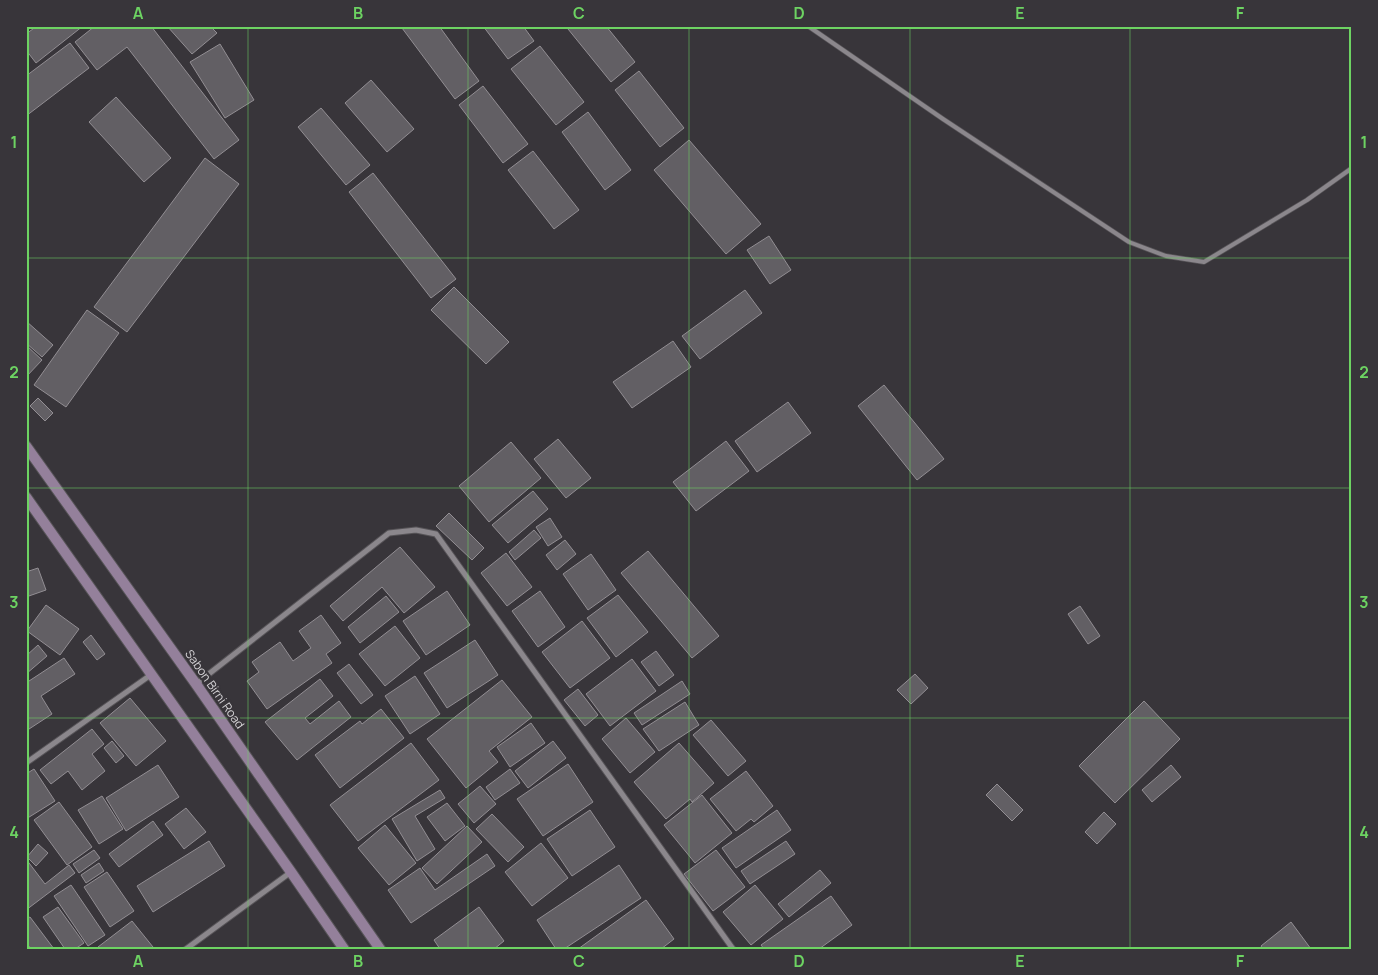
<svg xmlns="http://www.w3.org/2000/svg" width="1378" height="975" viewBox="0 0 1378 975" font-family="Manrope,sans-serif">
  <rect width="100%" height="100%" fill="#38353a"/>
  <g fill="#625f64" stroke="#928e93">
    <polygon points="37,26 83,26 36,63 26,50 26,34"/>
    <polygon points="95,26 151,26 239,140 214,159 127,47 97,70 75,42"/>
    <polygon points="167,26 210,26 217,33 192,54"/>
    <polygon points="404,26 439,26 479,81 455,99 402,28"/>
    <polygon points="483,26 523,26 534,41 508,59"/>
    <polygon points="571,26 606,26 635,62 611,82 568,29"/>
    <polygon points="70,43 89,68 26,116 26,76"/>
    <polygon points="220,44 254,100 225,118 190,62"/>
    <polygon points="540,46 584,102 556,125 511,69"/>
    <polygon points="639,71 684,128 660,147 615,90"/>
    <polygon points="371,80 414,129 387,152 345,103"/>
    <polygon points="483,86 528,144 503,163 459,105"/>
    <polygon points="116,97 171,158 144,182 89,122"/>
    <polygon points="321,108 370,165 346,185 298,127"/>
    <polygon points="588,112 631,170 605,190 562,132"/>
    <polygon points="689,140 761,224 726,254 654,170"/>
    <polygon points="533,151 579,210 554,229 508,170"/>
    <polygon points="205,158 239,184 127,332 94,307"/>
    <polygon points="373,173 456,279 431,298 349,192"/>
    <polygon points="769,236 791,270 770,284 747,250"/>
    <polygon points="454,287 509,342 486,364 431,310"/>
    <polygon points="745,290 762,313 700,359 682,336"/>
    <polygon points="87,310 119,333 66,407 34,385"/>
    <polygon points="26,321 53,345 42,357 26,343"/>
    <polygon points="673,341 691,367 632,408 613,382"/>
    <polygon points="26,345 42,360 26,377"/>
    <polygon points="884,385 944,459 917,480 858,406"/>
    <polygon points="38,398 53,413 45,421 30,406"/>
    <polygon points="788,402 811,433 757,472 735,441"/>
    <polygon points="558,439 591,478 566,498 534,459"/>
    <polygon points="726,441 749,471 696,511 673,482"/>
    <polygon points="511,442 541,478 489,522 459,486"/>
    <polygon points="533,491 548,509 508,543 492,525"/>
    <polygon points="449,513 484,548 472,560 436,526"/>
    <polygon points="550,518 562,537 548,546 536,527"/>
    <polygon points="534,530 541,538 515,560 509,552"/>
    <polygon points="565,540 576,554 557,570 546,555"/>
    <polygon points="400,547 435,587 404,613 382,587 343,621 330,606"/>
    <polygon points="648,551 719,636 692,658 621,573"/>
    <polygon points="506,553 532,587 507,606 481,573"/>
    <polygon points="591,554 616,590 588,610 563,574"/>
    <polygon points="38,568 46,590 26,597 26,572"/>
    <polygon points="447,591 470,625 426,655 403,621"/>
    <polygon points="540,591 565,627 538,647 512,611"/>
    <polygon points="618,595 648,632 616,657 587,618"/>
    <polygon points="386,596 399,612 360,643 348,627"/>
    <polygon points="46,605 79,629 60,655 27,631"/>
    <polygon points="1080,606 1100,636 1088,644 1068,614"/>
    <polygon points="321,615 341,643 326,654 332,663 267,709 247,681 259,672 252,662 280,642 293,661 311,648 299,631"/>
    <polygon points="582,621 610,658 570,688 542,652"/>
    <polygon points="395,626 420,658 385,686 359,654"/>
    <polygon points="91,635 105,654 97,660 83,642"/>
    <polygon points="475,640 498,675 447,708 424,673"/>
    <polygon points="38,645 47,656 26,674 26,656"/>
    <polygon points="656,651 674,675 659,686 641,662"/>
    <polygon points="64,658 75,674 41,696 52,714 26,731 26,683"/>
    <polygon points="632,659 656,691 610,726 586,694"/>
    <polygon points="349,664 373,695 361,704 337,673"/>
    <polygon points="915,674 928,688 911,704 897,690"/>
    <polygon points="415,676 440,714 410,734 385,696"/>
    <polygon points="320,679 333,696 305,718 310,724 339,701 351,717 297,760 265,722"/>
    <polygon points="502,680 532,717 489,751 498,762 466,788 427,739"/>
    <polygon points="682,681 690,694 642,725 634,713"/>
    <polygon points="578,689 598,715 585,726 564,700"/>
    <polygon points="130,698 166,741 136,766 100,723"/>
    <polygon points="1144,701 1180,739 1115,803 1079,766"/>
    <polygon points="685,702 699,725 659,751 643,729"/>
    <polygon points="381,709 404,738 340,788 315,755 360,721 362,724"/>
    <polygon points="626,718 655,752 630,773 602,739"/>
    <polygon points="711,720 746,761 728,776 693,735"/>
    <polygon points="531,723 545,743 510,767 497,747"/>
    <polygon points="92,729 104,744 92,754 105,771 82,790 68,771 51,784 40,770"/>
    <polygon points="112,741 124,756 116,763 104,748"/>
    <polygon points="553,741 566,758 528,788 515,771"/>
    <polygon points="411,743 439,780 358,841 330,805"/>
    <polygon points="679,743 714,783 692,802 690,799 666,819 634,782"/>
    <polygon points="568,764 593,802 543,836 517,799"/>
    <polygon points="158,765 179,797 126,831 106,798"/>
    <polygon points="1171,765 1181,777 1152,802 1142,790"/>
    <polygon points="34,769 55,801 26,819 26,774"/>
    <polygon points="510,769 520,783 495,800 486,787"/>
    <polygon points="746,771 773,806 754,822 751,819 736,831 710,799"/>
    <polygon points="997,784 1023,810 1012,821 986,795"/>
    <polygon points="480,786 496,804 474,823 458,804"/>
    <polygon points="440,790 445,798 415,816 435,849 417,861 392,819"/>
    <polygon points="702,795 732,833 695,863 664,825"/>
    <polygon points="102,796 123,829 99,844 78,810"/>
    <polygon points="59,802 92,847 67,865 34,820"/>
    <polygon points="447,803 465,826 445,841 427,817"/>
    <polygon points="186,808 206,832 184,849 165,824"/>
    <polygon points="590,810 615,847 572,876 547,839"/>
    <polygon points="777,810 791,830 736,868 722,848"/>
    <polygon points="1104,812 1116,824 1097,844 1085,832"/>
    <polygon points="492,814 524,847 508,862 476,829"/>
    <polygon points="153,821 163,835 119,867 109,854"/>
    <polygon points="385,825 416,863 389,885 358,848"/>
    <polygon points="467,826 482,842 437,884 422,868"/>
    <polygon points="209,841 225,866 153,912 137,886"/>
    <polygon points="786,841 795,854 750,884 741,871"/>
    <polygon points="541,843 568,878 532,906 505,872"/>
    <polygon points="38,844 48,853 36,866 27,857"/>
    <polygon points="94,850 100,858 79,873 73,864"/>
    <polygon points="716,850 745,887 713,911 684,874"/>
    <polygon points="487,854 495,866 411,923 388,890 420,868 435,890"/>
    <polygon points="26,859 45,884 69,865 75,873 26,910 26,891 29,889 26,886"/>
    <polygon points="99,863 104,871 86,883 81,875"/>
    <polygon points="619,865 641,898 564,949 556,949 537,920"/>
    <polygon points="820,870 831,883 789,917 778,904"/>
    <polygon points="107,872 134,911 110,927 84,887"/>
    <polygon points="71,885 105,935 88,946 54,896"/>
    <polygon points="755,885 783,919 751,945 723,912"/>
    <polygon points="831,896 852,925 819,949 764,949 761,945"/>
    <polygon points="646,900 674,939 661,949 578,949"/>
    <polygon points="58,907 84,943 75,949 65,949 43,917"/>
    <polygon points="479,907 504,941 494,949 440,949 434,940"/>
    <polygon points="30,917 54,949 31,949 26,942 26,919"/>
    <polygon points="132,921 153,947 151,949 100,949 98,947"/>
    <polygon points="1291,922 1311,949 1263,949 1261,946"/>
  </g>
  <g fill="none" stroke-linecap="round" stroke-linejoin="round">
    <defs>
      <polyline id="lane" points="808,26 943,119 1129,242 1166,256 1204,262 1307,200 1352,168"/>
      <g id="street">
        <polyline points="196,684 389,533 416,530 436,534 733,949"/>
        <polyline points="26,763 152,674"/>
        <polyline points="186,949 291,872"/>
      </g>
      <g id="secondary">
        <polyline points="26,446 196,684 380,949"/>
        <polyline points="26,497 291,872 344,949"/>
      </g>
    </defs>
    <use href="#lane" stroke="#575458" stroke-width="5.5"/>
    <use href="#street" stroke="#575458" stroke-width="7"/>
    <use href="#secondary" stroke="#575458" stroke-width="12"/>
    <use href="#lane" stroke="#8b878c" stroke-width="4"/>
    <use href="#street" stroke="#8b878c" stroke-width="5"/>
    <use href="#secondary" stroke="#94809b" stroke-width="10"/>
  </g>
  <path fill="none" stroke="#6dd362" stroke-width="1" stroke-opacity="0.55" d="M248,26V949M468,26V949M689,26V949M910,26V949M1130,26V949M26,258H1352M26,488H1352M26,718H1352"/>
  <g text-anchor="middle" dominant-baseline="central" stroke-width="4.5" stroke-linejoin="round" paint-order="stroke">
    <g font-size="12" fill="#d6d4d7" stroke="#38353a">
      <text transform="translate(215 689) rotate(55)">Sabon Birni Road</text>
    </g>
  </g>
  <rect width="1378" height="975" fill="none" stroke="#38353a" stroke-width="55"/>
  <rect x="28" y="28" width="1322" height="920" fill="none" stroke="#6dd362" stroke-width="2"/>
  <g font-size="16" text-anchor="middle" font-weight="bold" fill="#6dd362">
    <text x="138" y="19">A</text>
    <text x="358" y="19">B</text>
    <text x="579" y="19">C</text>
    <text x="799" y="19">D</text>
    <text x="1020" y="19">E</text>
    <text x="1240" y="19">F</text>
    <text x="14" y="148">1</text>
    <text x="1364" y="148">1</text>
    <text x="14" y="378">2</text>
    <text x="1364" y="378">2</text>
    <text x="14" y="608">3</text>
    <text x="1364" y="608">3</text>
    <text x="14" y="838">4</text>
    <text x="1364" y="838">4</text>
    <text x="138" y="967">A</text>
    <text x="358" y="967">B</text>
    <text x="579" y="967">C</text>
    <text x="799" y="967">D</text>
    <text x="1020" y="967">E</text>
    <text x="1240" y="967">F</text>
  </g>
</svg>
